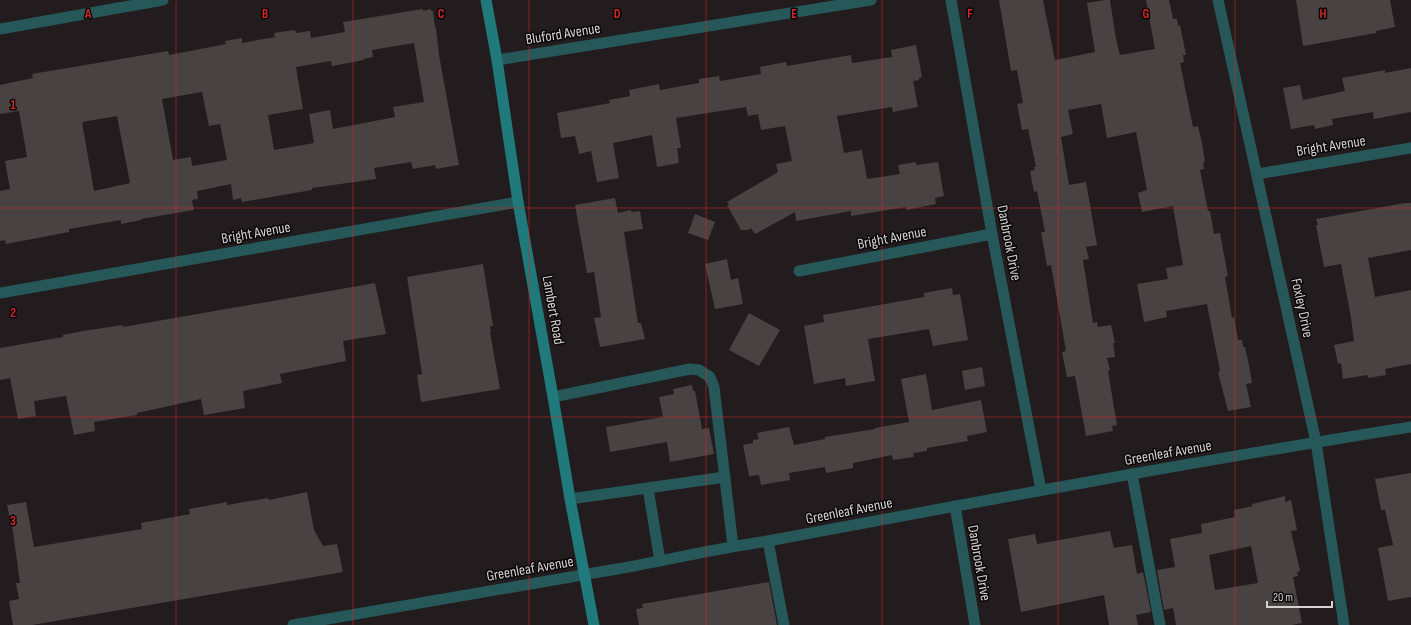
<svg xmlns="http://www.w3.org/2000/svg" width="1411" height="625" viewBox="0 0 1411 625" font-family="'Sofia Sans Condensed',sans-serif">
  <rect width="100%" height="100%" fill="#221c1e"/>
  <g fill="#484243" fill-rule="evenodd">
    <polygon points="999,0 1043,0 1055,60 1095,52 1087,3 1105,0 1110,0 1116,39 1120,55 1155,49 1146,0 1169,0 1173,19 1177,19 1178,26 1180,25 1186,55 1183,55 1184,62 1180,63 1193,127 1198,126 1202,143 1205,162 1203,162 1204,169 1200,170 1208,211 1210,211 1214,234 1220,233 1228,276 1225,277 1232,318 1234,317 1238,340 1242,340 1243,347 1245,347 1249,365 1252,383 1246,384 1251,407 1228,411 1218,372 1220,371 1207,304 1166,311 1167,317 1144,322 1137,284 1168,279 1166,268 1183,265 1173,206 1142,212 1138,193 1147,190 1136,132 1107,138 1101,104 1068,110 1073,134 1061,137 1069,185 1086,182 1097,245 1086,247 1089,259 1083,260 1093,323 1097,322 1098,327 1111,325 1115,343 1113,343 1115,357 1107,358 1110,370 1108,371 1117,425 1112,426 1113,431 1086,436 1075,376 1067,377 1062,352 1066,351 1051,265 1047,266 1041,232 1045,232 1037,191 1034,192 1030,171 1035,170 1034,167 1036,167 1028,129 1022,130 1017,104 1023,103 1017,70 1011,71"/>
    <polygon points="1296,0 1390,0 1395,27 1376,31 1376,33 1303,46"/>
    <path d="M423,9V11L431,9V11H433L435,28H436L439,55L459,165L436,169L435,165L413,169L411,162L374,168L376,179L312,188V190L242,202L241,198L233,200L231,184L197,191L198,199L192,200L194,210L141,219V220L121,224V220L69,229V232L6,244L5,240L0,241V191L10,189L5,161L27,157L19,111L0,114V85L33,78L32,74L168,51L169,55L226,44L225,41L242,38V43L275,37L274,33L295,30L296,33L310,31L311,38L345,32L343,22ZM414,43L424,102L393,107L395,117L333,129L330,110L309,114L314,143L274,150L268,115L303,109L296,67L331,61L332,66L364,60V59L373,57L372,50ZM202,92L209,126L220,124L227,160L192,166L191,157L173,160L162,99ZM117,116L130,183L94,191L82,122Z"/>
    <polygon points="916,45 922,77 919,78 919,80 913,81 918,107 893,112 892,107 837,116 844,153 862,150 867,179 900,174 898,165 916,162 916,165 938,162 944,196 935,198 936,204 906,210 906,207 851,216 851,211 796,221 795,212 755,234 751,228 748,230 741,230 727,205 729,205 727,202 778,172 776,164 792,161 785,126 761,130 758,114 748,116 746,107 676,118 681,148 677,148 679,163 657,167 652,135 613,143 619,178 597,182 591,151 579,154 575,136 561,138 557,113 610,103 609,100 630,96 629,90 659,84 660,90 699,83 699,79 719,76 720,81 761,74 760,67 786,62 787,66 851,55 852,63 892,57 891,50"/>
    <polygon points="1411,68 1411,112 1374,119 1373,112 1332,119 1333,125 1315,129 1314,125 1291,129 1283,88 1300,85 1303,100 1345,91 1342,78 1385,70 1385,73"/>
    <polygon points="615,198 618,213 631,210 631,212 640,211 643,229 624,232 638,323 641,323 645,339 600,347 594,318 601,317 594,272 587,273 575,205"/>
    <polygon points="1405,203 1411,203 1411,250 1368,258 1375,297 1411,290 1411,364 1385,369 1386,375 1368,378 1367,375 1343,379 1341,363 1338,364 1334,345 1354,341 1351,318 1341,264 1324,267 1316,225 1318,225 1316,219"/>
    <polygon points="695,214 715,222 708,240 688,233"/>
    <polygon points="727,259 731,280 738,278 743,304 715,309 705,264"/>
    <polygon points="483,264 493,326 490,326 491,332 490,332 500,389 421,402 417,375 422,374 407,277"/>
    <polygon points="375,283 386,334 343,341 346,361 280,374 282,383 243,391 245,408 204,415 201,399 137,413 137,415 94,422 95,431 74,435 66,396 34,401 36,416 18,419 10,378 0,380 0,348 63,337 63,335 83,331 123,325 123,327"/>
    <polygon points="952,288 953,295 960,294 968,340 933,346 929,329 868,339 875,381 846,386 845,378 814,384 804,326 824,322 823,315 924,297 924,293"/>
    <polygon points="749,313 780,330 759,366 729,350"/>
    <polygon points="982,367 985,386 965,390 962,371"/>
    <polygon points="926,374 932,410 981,400 987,432 967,436 968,441 927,448 927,451 913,453 914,457 893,460 892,455 853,463 853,468 826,473 825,467 789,473 790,480 761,485 759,475 749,476 743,445 753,443 753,440 759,439 757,433 789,427 794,445 825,439 825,437 875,429 875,428 909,422 901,379"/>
    <polygon points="692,385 693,391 695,391 702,429 709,428 714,454 670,462 667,442 610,452 606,427 663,417 659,397 674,394 673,389"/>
    <polygon points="1411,473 1411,597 1388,601 1378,548 1393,545 1385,510 1381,510 1375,479"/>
    <polygon points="307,492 314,530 323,546 337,544 343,572 32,625 13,625 9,601 19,599 16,583 20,583 13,532 7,505 26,502 34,547 142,529 141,523 190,514 189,509 227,502 227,505 268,498 269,500"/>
    <path d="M1285,496V502L1291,500L1297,530L1291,531L1300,571L1297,572L1298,576L1293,577L1302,623L1292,625H1176L1173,608L1164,610L1157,570L1175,567L1170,539L1202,533L1201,524L1235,517L1234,510L1253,506L1252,504ZM1251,546L1258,583L1215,590L1209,555Z"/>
    <polygon points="1110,531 1114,548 1132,545 1137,574 1143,572 1151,612 1136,615 1138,625 1109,625 1104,595 1021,612 1008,539 1035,534 1037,544"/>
    <polygon points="769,582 777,625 639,625 636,609 643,608 642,604"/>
  </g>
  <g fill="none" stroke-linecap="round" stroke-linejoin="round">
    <g stroke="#275859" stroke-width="11">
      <polyline points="553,397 690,369 699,370 710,377 714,387 733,546"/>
      <polyline points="1132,474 1160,625"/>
      <polyline points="648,488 660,561"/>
      <polyline points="570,499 725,477"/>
      <polyline points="768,541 784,625"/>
    </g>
    <g stroke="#275859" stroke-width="11">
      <polyline points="951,0 992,234 1041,490"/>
      <polyline points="1218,0 1316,442 1344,625"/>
      <polyline points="0,29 163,0"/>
      <polyline points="497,60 871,0"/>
      <polyline points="1257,174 1411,148"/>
      <polyline points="799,271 992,234"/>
      <polyline points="0,293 518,202"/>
      <polyline points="955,506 975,625"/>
    </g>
    <path stroke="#275859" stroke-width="11" d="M293,625C401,607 509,588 617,569C668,560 718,548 768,541C982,501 1196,461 1411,427"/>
    <polyline stroke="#20797a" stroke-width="11" points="486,0 497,60 518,202 553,397 570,499 594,625"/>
  </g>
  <path fill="none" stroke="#d62828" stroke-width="1" stroke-opacity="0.55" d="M176,0V625M353,0V625M529,0V625M706,0V625M882,0V625M1058,0V625M1235,0V625M0,208H1411M0,417H1411"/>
  <g text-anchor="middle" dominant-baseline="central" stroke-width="3" stroke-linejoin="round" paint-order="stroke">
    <g font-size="15" fill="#d6d2d3" stroke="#0a0708">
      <text transform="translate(563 34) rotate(-9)">Bluford Avenue</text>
      <text transform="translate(1331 146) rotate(-9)">Bright Avenue</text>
      <text transform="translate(256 233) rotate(-10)">Bright Avenue</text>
      <text transform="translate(892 238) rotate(-11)">Bright Avenue</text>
      <text transform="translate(1009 243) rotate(79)">Danbrook Drive</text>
      <text transform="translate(1302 308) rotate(78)">Foxley Drive</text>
      <text transform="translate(553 310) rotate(80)">Lambert Road</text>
      <text transform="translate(1168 453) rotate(-10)">Greenleaf Avenue</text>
      <text transform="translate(849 511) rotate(-11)">Greenleaf Avenue</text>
      <text transform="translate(979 563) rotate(80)">Danbrook Drive</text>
      <text transform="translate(530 569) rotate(-10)">Greenleaf Avenue</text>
    </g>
  </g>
  <g font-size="13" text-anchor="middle" font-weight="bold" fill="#d62828" stroke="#0a0708" stroke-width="3" stroke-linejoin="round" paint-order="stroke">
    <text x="88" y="18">A</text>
    <text x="265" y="18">B</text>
    <text x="441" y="18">C</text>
    <text x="617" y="18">D</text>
    <text x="794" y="18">E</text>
    <text x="970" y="18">F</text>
    <text x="1146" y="18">G</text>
    <text x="1323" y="18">H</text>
    <text x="13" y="109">1</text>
    <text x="13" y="317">2</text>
    <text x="13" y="525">3</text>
  </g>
  <path d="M1267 601v6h65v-6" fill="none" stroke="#d6d2d3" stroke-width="2"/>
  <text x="1273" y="601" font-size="12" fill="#d6d2d3" stroke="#0a0708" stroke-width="3" paint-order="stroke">20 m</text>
</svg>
